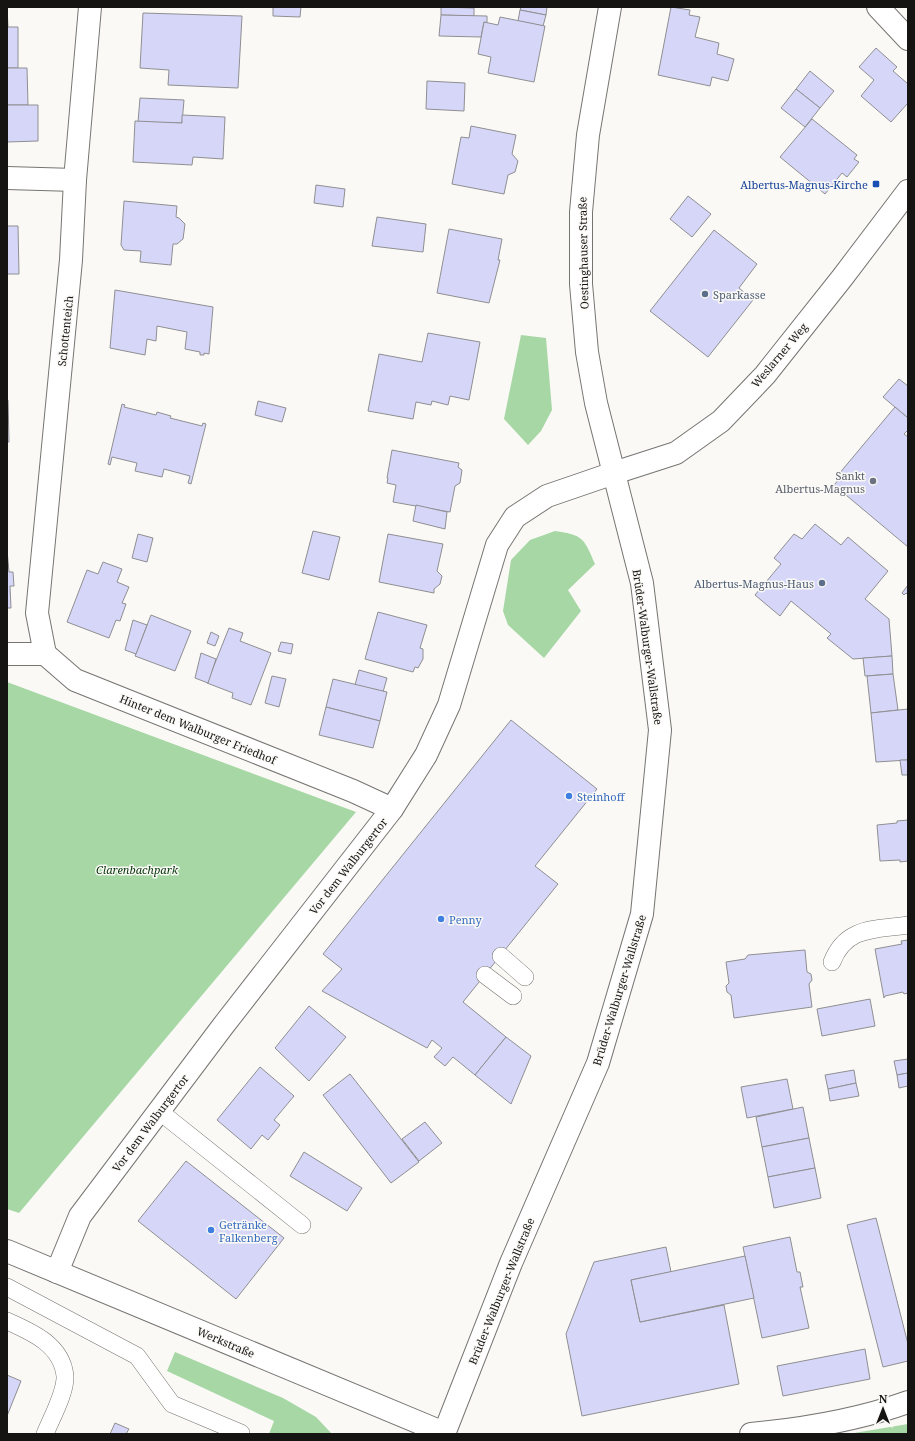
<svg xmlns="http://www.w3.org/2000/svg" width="915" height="1441" viewBox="0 0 915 1441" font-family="'Noto Serif',serif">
  <rect width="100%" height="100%" fill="#faf9f6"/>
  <g fill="#a6d7a4">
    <polygon points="521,335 546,338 552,410 541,431 528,445 504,419"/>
    <path d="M555,531C583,535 584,538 595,564L568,590L581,611L544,658L508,625L503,611L511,560L530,540Z"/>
    <polygon points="7,682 356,812 19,1213 7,1209"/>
    <polygon points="175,1352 283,1398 316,1417 332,1434 269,1434 274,1421 167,1371"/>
    <polygon points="908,1424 908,1434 848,1434"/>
  </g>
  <g fill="#d6d7f8" stroke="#8f8f92">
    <polygon points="7,7 8,27 18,27 18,68 7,68"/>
    <polygon points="273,7 301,7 300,17 273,16"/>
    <polygon points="441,7 474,8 474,16 441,15"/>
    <polygon points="521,7 547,7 546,15 520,10"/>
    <polygon points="671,7 690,10 689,15 700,17 695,37 719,43 717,54 734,59 728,81 712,77 710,86 658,75"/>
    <polygon points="520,10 546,15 543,26 518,21"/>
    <polygon points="143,13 242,16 238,88 168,85 169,70 140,68"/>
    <polygon points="441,15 487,16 487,23 484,22 481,37 439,36"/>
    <polygon points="500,17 545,26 534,82 488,73 491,57 478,54 484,22 498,25"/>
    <polygon points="876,48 897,67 893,71 908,84 908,103 891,122 861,96 874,80 859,67"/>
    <polygon points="7,68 27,68 28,105 7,105"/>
    <polygon points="810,71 834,91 820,108 796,89"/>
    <polygon points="427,81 465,83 464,111 426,109"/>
    <polygon points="796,89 820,108 805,127 781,108"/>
    <polygon points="140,98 184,100 182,123 138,122"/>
    <polygon points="7,105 38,105 38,141 7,142"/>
    <polygon points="182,115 225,117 223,159 193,157 192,165 133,162 135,121 182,123"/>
    <polygon points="812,119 857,155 854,159 859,162 847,177 842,173 825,194 780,157"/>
    <polygon points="471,126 516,135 512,154 518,161 515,172 508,175 504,194 452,184 461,137 469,138"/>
    <polygon points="316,185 345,189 343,207 314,203"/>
    <polygon points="688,196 711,214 692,237 670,219"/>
    <polygon points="124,201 177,206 176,217 179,218 185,224 183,239 177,244 173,244 171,265 140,262 141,251 124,250 121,245"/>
    <polygon points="377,217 426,224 423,252 372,246"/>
    <polygon points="7,226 18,226 19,274 7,274"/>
    <polygon points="449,229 502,239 498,260 500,260 489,303 437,293"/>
    <polygon points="714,230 757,264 739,288 753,300 708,357 650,311"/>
    <polygon points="115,290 213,307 209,354 204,353 204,355 200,355 200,352 185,349 187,332 157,326 156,341 147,339 145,355 110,348"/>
    <polygon points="428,333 480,342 469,400 450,396 448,405 432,401 431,405 416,402 413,419 368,411 379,354 422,362"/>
    <polygon points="899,379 908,386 908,418 883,397"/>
    <polygon points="7,400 8,400 9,442 7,442"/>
    <polygon points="258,401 286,408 282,422 255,415"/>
    <polygon points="122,404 125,405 124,407 156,415 157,412 171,416 170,418 202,426 203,423 206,424 191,484 188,483 190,476 164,469 162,477 135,471 137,463 112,457 110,465 108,464"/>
    <polygon points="895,407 908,418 908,430 904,434 908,437 908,547 834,485 841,477 838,475"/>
    <polygon points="392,450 459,463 458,467 462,470 460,483 455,486 450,512 393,502 396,485 387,483 388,478 387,478"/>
    <polygon points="416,505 447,512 445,529 413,521"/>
    <polygon points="815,524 841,545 848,537 888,571 865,599 889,619 892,656 853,659 827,638 831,634 791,601 780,616 755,595 781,564 774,558 794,534 802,539"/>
    <polygon points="313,531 340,537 329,580 302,573"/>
    <polygon points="138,534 153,538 147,562 132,558"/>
    <polygon points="388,534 443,544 437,571 442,576 440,584 434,589 434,593 379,582"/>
    <polygon points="7,550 9,572 13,572 14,586 10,586 11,608 7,608"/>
    <polygon points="103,562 122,569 117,582 129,587 122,603 126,604 120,621 116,620 109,638 67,622 87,570 98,574"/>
    <polygon points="908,585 908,595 906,593 904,595 902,593"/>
    <polygon points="378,612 427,625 420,648 423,649 423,659 418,668 415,667 413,672 365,659"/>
    <polygon points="151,615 191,631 175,671 135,656"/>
    <polygon points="133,620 147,625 136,654 125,650"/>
    <polygon points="229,628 243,633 240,641 271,653 251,705 232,698 233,693 207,683"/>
    <polygon points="211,632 219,636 215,646 207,643"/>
    <polygon points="281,642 293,644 291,654 278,651"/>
    <polygon points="201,653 216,659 208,683 195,678"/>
    <polygon points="892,656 893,674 865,676 863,658"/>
    <polygon points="359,670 387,678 383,692 355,685"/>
    <polygon points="893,674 898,710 871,713 867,676"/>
    <polygon points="272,676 286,679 279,707 265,703"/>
    <polygon points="333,679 387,692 380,721 326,707"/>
    <polygon points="326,707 380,721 373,748 319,735"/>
    <polygon points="908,709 908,760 876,762 871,713"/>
    <polygon points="511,720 597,789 535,866 558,884 463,1002 506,1037 475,1075 453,1057 445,1066 434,1057 442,1048 432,1040 427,1048 322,991 342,969 323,954"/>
    <polygon points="900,760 908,760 908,775 902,775"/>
    <polygon points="908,820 908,861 900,862 900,860 880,861 877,825 897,823 897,821"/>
    <polygon points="908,940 908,993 904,994 903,992 885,996 884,998 875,949 902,944 901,941"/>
    <polygon points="805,950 807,972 811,974 812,980 809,984 812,1007 734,1018 731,995 727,992 726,986 729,983 726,962 745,959 748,955"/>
    <polygon points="870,999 875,1026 822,1036 817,1009"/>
    <polygon points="309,1006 346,1037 309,1081 275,1048"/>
    <polygon points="506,1037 531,1056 511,1104 475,1075"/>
    <polygon points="908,1059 908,1073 897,1075 894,1061"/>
    <polygon points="260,1067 294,1096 274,1120 280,1125 268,1140 262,1135 251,1149 217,1120"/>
    <polygon points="854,1070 856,1083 828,1089 825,1075"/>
    <polygon points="908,1073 908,1086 899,1088 897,1075"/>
    <polygon points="350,1074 419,1162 391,1183 323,1095"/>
    <polygon points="787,1079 793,1109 747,1118 741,1087"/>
    <polygon points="856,1083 859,1096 830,1101 828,1089"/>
    <polygon points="803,1107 809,1138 762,1147 756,1117"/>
    <polygon points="425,1122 442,1143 419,1161 402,1139"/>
    <polygon points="809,1138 815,1168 768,1177 762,1147"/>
    <polygon points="304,1152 362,1188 347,1211 290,1176"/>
    <polygon points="186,1161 284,1238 236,1299 138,1221"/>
    <polygon points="815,1168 821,1198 774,1208 768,1177"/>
    <polygon points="876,1218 908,1344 908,1361 883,1367 847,1225"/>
    <polygon points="790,1237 797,1272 800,1272 803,1287 800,1287 809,1328 762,1338 743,1247"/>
    <polygon points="666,1247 671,1272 631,1280 640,1322 724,1305 739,1384 582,1416 566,1334 594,1262"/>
    <polygon points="745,1256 754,1298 640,1322 631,1280"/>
    <polygon points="865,1349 870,1379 783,1396 777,1366"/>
    <polygon points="7,1375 21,1381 7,1416"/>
    <polygon points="115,1423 129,1429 126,1434 110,1434"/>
  </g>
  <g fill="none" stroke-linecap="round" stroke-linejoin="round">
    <defs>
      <g id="lane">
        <polyline points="501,956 525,977"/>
        <path d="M832,962C846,926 875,930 908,925"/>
        <polyline points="485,975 513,996"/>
        <polyline points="159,1111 302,1225"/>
        <polyline points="7,1287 137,1356 172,1404 241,1433"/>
        <path d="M7,1321C32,1332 62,1345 65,1376C66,1392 51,1419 45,1434"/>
      </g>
      <g id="street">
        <polyline points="878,7 908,39"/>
        <polyline points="7,178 75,180"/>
        <polyline points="7,654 45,654 75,680 353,791 392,809"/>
        <polyline points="45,654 37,613 71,260 75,180 90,7"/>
        <polyline points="7,1251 444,1433"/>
        <polyline points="57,1272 80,1216 223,1026 392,809 426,755 449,705 497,545 515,517 547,496 614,473"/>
      </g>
      <g id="secondary">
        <polyline points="614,473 676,453 721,421 765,375 842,278 908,191"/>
        <polyline points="444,1434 511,1263 598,1063 642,914 660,730 642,583 596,403 587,352 581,284 581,212 588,135 610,7"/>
        <path d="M751,1434C803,1429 858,1420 908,1402"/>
      </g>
    </defs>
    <use href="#lane" stroke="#767572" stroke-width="18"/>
    <use href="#street" stroke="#767572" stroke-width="24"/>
    <use href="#secondary" stroke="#767572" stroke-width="24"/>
    <use href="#lane" stroke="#fff" stroke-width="17"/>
    <use href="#street" stroke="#fff" stroke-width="22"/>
    <use href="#secondary" stroke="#fff" stroke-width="22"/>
  </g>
  <rect fill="#1a4fb4" stroke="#faf9f6" stroke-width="1.5" x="872" y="180" width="8" height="8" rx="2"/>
  <g fill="#5c6f8a" stroke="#faf9f6" stroke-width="1.5">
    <circle cx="705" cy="294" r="4"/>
    <circle cx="822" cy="583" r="4"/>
  </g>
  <circle fill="#6b7280" stroke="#faf9f6" stroke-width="1.5" cx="873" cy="481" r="4"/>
  <g fill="#3f7fe0" stroke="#faf9f6" stroke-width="1.5">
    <circle cx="569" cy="796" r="4"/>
    <circle cx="441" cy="919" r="4"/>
    <circle cx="211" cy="1230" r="4"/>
  </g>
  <g text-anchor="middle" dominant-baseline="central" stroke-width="3" stroke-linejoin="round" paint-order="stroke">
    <g font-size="11" fill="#164399" stroke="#faf9f6" text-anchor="end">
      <text x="868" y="184">Albertus-Magnus-Kirche</text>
    </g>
    <g font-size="11" fill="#151413" stroke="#faf9f6">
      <text transform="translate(583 253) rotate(-91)">Oestinghauser Straße</text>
      <text transform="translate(65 331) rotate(-84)">Schottenteich</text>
      <text transform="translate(779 355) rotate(-50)">Weslarner Weg</text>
      <text transform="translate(648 647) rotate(82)">Brüder-Walburger-Wallstraße</text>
      <text transform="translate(198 729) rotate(22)">Hinter dem Walburger Friedhof</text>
      <text transform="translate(348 866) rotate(-52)">Vor dem Walburgertor</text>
      <text transform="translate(619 990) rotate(-73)">Brüder-Walburger-Wallstraße</text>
      <text transform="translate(150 1123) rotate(-53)">Vor dem Walburgertor</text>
      <text transform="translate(501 1291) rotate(-68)">Brüder-Walburger-Wallstraße</text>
      <text transform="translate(226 1342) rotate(23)">Werkstraße</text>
    </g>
    <g font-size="11" fill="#4e5e75" stroke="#faf9f6" text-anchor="start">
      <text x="713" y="294">Sparkasse</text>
      <text x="814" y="583" text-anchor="end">Albertus-Magnus-Haus</text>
    </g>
    <g font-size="11" fill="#5b616d" stroke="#faf9f6" text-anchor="end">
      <text x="865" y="475">Sankt<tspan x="865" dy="13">Albertus-Magnus</tspan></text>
    </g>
    <g font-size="11" fill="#366cbe" stroke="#faf9f6" text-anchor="start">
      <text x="577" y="796">Steinhoff</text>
      <text x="449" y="919">Penny</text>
      <text x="219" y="1224">Getränke<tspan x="219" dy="13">Falkenberg</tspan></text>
    </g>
    <g font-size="11" font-style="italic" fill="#063509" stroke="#faf9f6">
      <text x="137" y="869">Clarenbachpark</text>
    </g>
  </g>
  <rect width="915" height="1441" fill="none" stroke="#151413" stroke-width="16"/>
  <g transform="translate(883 1409)" stroke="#faf9f6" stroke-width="3" paint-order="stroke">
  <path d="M0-3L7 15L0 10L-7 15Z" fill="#151413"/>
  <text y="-6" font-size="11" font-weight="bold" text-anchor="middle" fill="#151413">N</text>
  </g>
</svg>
